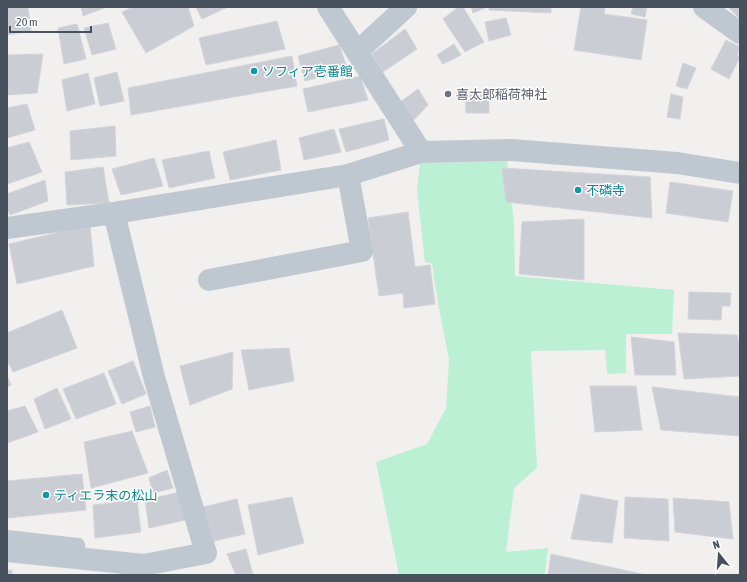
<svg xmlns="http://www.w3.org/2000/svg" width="747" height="582" viewBox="0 0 747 582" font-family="'Asap Condensed','Noto Sans JP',sans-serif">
  <rect width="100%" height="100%" fill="#f2efef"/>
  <polygon fill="#bcf0d4" points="507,161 514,221 515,276 674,290 672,334 626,334 626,373 607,374 605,350 531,351 537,468 514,488 506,552 548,548 545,575 399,575 376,462 427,444 446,408 449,360 438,303 432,264 425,262 417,191 420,163"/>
  <g fill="#cbcdd5" stroke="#d3d4db">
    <polygon points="7,7 28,7 31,31 7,35"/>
    <polygon points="81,7 107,7 83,16"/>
    <polygon points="133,7 188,7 194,26 146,53 122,12"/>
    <polygon points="196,7 228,7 202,19"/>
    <polygon points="458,7 463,7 484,42 465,52 443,19"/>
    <polygon points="471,7 485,7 485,8 473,13"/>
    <polygon points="489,7 551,7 551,13 489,10"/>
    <polygon points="581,7 605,8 604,14 647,20 641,60 574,50"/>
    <polygon points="633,7 647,7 645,17 631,14"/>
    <polygon points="728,7 740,7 740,19"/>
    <polygon points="506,18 511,35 489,41 485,22"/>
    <polygon points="277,21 285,49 206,65 199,38"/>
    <polygon points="108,23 116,49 92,55 84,28"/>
    <polygon points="77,24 86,59 64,64 58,28"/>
    <polygon points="405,29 417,49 383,72 372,54"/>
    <polygon points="726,40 740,47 737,55 740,57 729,79 711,69"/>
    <polygon points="454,44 461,55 443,64 437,55"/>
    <polygon points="339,45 348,70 305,81 298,56"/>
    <polygon points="43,54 37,93 7,95 7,55"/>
    <polygon points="292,56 297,86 131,115 128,88"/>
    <polygon points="683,63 696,68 687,89 676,86"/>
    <polygon points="117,72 124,101 100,106 94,78"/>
    <polygon points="88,73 95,104 67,111 62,80"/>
    <polygon points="360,76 368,100 308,112 303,89"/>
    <polygon points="418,89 428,105 411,123 399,103"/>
    <polygon points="465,94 489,96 489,113 466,113"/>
    <polygon points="671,94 683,97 680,119 667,117"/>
    <polygon points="27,104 35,130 7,138 7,108"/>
    <polygon points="384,119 389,140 346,152 339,129"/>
    <polygon points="115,126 116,156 71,160 70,131"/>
    <polygon points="334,129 341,152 304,160 299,138"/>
    <polygon points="276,140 281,170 230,180 223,152"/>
    <polygon points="29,142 42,172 7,184 7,148"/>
    <polygon points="209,151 215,178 169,188 162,160"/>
    <polygon points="154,158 163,186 121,195 112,169"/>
    <polygon points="103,167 109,203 67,205 65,172"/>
    <polygon points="502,168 650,177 652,218 506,202"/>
    <polygon points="45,180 48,201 10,215 7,208 7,194"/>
    <polygon points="670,182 733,191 728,222 666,213"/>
    <polygon points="408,212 415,267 430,265 435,304 404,308 403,293 379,296 368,218"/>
    <polygon points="584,219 584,280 519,274 522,222"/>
    <polygon points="90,225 94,266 17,284 9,244"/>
    <polygon points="689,292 731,293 730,306 722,306 721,320 688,319"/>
    <polygon points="62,310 77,348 13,372 7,360 7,333"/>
    <polygon points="678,333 737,335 740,348 740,376 684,379"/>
    <polygon points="631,337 674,342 676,375 635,375"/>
    <polygon points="289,348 294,381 249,390 241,350"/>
    <polygon points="233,352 232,389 190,405 180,366"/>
    <polygon points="133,361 146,394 122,404 108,371"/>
    <polygon points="104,373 116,404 76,419 63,389"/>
    <polygon points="7,376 11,385 7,387"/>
    <polygon points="590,386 636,386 642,430 595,432"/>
    <polygon points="652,387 740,397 740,436 661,430"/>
    <polygon points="57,388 71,419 45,429 34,399"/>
    <polygon points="25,406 38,432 7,443 7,411"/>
    <polygon points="150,406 155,427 136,432 130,412"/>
    <polygon points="132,431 148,473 91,488 84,442"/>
    <polygon points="167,470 173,488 153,493 149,478"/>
    <polygon points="82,474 86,510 7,518 7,481"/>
    <polygon points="181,492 190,519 149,528 145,500"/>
    <polygon points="581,494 618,501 612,543 571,539"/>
    <polygon points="292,497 304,543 258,555 248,505"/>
    <polygon points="625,497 668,499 669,541 624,538"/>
    <polygon points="673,498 729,502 733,539 675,532"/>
    <polygon points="237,499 245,534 214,541 203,507"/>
    <polygon points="137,500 141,532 95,538 93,505"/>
    <polygon points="246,549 253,575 236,575 227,554"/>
    <polygon points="551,554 646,575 548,575"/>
    <rect x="7" y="570" width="5" height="5"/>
  </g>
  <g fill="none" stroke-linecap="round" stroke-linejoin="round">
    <polyline stroke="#bfc8d1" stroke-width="14" points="7,537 78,545 80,559"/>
    <g stroke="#bfc8d1" stroke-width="22">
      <polyline points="328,7 421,152"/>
      <polyline points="704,7 740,33"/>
      <polyline points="357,52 406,7"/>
      <polyline points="7,228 114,213 348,175 421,152 511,150 677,163 740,173"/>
      <polyline points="209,280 362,251 348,175"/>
      <polyline points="7,551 144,565 206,553 154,377 114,213"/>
    </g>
  </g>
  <g fill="#0f9aa8" stroke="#fff" stroke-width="1.5">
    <circle cx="254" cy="71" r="4"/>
    <circle cx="578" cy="190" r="4"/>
    <circle cx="46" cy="495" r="4"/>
  </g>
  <circle fill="#6b7280" stroke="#fff" stroke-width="1.5" cx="448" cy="94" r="4"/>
  <g text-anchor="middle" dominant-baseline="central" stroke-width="3" stroke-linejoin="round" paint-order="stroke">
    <g font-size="13" fill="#0d838f" stroke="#fff" text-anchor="start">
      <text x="262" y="71">ソフィア壱番館</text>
      <text x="586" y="190">不磷寺</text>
      <text x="54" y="495">ティエラ末の松山</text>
    </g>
    <g font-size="13" fill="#5b616d" stroke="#fff" text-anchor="start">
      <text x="456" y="94">喜太郎稲荷神社</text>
    </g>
  </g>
  <rect width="747" height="582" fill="none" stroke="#46515d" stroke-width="16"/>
  <g transform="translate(719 554) rotate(343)" stroke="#ffffff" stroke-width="3" paint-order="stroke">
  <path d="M0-3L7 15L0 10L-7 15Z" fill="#46515d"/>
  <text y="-6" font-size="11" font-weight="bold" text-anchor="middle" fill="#46515d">N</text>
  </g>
  <path d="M10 26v6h81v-6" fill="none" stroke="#46515d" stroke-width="2"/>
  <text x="16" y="26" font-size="12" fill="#46515d" stroke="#ffffff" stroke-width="3" paint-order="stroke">20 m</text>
</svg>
